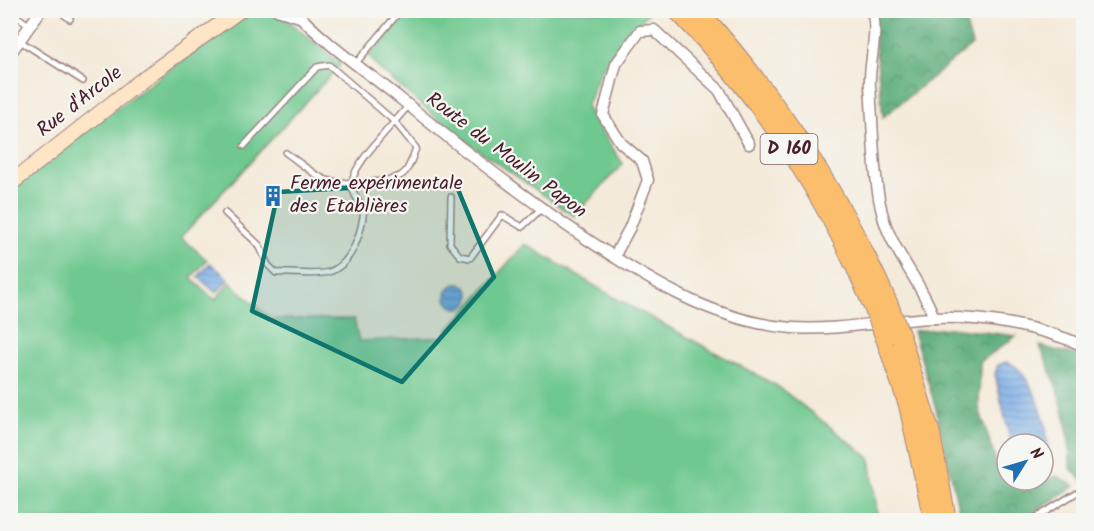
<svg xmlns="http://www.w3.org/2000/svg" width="1094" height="531" viewBox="0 0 1094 531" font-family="Kalam,sans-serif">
  <defs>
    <pattern id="forest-crowns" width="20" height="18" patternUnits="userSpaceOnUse" patternTransform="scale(1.5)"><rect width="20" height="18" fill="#5aac7a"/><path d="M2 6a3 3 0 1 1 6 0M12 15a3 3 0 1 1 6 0" fill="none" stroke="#4c8b64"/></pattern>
    <pattern id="water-rules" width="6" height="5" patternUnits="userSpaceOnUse" patternTransform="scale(1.5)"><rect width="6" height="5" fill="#79abe5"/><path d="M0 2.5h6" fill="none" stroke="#658bba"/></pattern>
  </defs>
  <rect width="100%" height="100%" fill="#f6f6f2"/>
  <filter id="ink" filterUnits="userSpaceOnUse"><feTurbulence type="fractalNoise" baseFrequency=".0167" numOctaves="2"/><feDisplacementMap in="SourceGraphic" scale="12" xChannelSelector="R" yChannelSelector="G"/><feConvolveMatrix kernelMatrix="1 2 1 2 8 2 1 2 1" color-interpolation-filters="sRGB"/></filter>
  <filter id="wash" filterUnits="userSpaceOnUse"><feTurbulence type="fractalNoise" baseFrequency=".008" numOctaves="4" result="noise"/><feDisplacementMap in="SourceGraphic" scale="24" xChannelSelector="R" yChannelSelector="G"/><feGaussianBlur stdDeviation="1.35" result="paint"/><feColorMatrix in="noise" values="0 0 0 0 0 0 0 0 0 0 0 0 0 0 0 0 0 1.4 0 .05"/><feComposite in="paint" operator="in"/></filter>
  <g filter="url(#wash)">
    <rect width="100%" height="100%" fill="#f4ead9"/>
    <g fill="#6ec88f" stroke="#5c745d" stroke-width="1.5">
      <polygon points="645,11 648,13 601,70 586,107 623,164 574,216 458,136 378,68 369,56 408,11"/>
      <polygon points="280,14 341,64 181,237 207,260 191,278 215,300 230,282 271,319 354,319 359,341 442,337 525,244 615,298 777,386 870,458 878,520 11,520 10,186 244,15"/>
    </g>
    <g fill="url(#forest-crowns)" stroke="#526652" stroke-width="1.5">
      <polygon points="869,11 962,11 972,45 883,117 872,13"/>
      <polygon points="950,328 1016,336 980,362 979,408 1001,477 1029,485 1057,476 1075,486 1031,514 1030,520 961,520 936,409 913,331"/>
      <path d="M1040,346L1083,357V481L1070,468C1071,424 1058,386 1040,346Z"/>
    </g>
    <g fill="url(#water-rules)" stroke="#626588" stroke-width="1.5">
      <polygon points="210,263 229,279 216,293 198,277"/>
      <circle cx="458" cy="296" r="12"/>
      <path d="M1006,362C1031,366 1059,443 1043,462V444H1011L995,374L998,365Z"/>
    </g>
  </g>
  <g filter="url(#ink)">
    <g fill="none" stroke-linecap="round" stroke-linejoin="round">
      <defs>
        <g id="service">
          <polyline points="58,10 70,19"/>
          <polyline points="181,10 184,10"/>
          <polyline points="10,11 30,26"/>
          <polyline points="20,41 83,81"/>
          <polyline points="356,63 401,10"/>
          <path d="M244,146L317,67L329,65L395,122L416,148C413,155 410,168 404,173C394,184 337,185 324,179C311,173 298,161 286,153"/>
          <polyline points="451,197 450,244 460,256 470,258 502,215 522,227 541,209"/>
          <path d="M225,213L259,245L268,265L276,273C291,272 314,276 329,272C353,264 362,231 364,208C358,200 352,194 352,183C353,163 395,123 408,106"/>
          <polyline points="1034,519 1084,488"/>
        </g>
        <g id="minor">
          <polyline points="277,10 300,17"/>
          <path d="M294,10C325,44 366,71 402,100C459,147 517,192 579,234C644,277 712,322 792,328C840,331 886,320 933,318C981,316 1039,326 1084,346"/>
          <path d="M870,10C881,23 868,66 870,86C873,124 873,185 884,220C895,255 922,283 934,318"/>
          <polyline points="10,54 41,10"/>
          <polyline points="614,257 630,227 648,180 642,161 621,143 603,115 616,64 640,31 654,30 719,90 749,144"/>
        </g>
        <polyline id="secondary" points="10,184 147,76 240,10"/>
        <g id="trunk">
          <path d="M677,10C760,96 827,196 873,307"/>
          <path d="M698,10C778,99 841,195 889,305"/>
          <polyline points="885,338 908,405 933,520"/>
          <polyline points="902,340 931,434 947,520"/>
        </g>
      </defs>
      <use href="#service" stroke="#9f8482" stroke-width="8"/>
      <use href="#minor" stroke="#9f8482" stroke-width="13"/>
      <use href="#secondary" stroke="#9f8482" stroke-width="17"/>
      <use href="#trunk" stroke="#9f8482" stroke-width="20"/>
      <use href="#service" stroke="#fff" stroke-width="5"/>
      <use href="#minor" stroke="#fff" stroke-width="10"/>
      <use href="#secondary" stroke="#fde5c5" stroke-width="15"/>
      <use href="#trunk" stroke="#fabe6d" stroke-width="18"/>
      <defs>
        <g id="trunk-bridge">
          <polyline points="889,305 902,340"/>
          <polyline points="873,307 885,338"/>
        </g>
      </defs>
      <use href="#trunk-bridge" stroke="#9f8482" stroke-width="20" stroke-linecap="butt"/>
      <use href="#trunk-bridge" stroke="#fabe6d" stroke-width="18"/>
    </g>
  </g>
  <path fill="#0f766e" fill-opacity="0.2" stroke="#0f766e" stroke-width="4.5" stroke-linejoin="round" d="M455,182L494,277L402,382L252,311L278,192Z"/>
  <defs>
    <symbol id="building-bare" viewBox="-9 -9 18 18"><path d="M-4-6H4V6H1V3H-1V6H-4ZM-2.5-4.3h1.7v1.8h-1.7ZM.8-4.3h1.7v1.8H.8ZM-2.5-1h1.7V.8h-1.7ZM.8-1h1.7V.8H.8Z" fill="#1f6fb2" stroke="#f6f6f2" stroke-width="2.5" paint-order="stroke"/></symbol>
  </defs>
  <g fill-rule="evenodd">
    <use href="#building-bare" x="258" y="181" width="30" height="30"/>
  </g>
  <g text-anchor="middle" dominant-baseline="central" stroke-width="4.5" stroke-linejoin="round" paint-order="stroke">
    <rect fill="#f6f6f2" stroke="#7e6067" stroke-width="1.5" x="760.5" y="134" width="57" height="30" rx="4.5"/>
    <g font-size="18" font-weight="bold" fill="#4a1f2b">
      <text x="789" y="149">D 160</text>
    </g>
    <g font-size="20" fill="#4a1f2b" stroke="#f6f6f2">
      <text transform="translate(80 102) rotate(-38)">Rue d'Arcole</text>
      <text transform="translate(506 156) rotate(37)">Route du Moulin Papon</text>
    </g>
    <g font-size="20" fill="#4a1f2b" stroke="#f6f6f2" text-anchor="start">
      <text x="290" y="184">Ferme expérimentale<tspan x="290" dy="23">des Etablières</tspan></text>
    </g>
  </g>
  <rect width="1094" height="531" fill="none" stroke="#f6f6f2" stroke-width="36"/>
  <g transform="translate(1025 462) rotate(53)"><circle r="28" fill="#f6f6f2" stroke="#b1a0a2" stroke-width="1.5"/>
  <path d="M0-4.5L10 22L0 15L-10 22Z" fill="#1f6fb2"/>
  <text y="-9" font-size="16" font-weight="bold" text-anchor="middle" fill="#4a1f2b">N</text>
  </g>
</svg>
